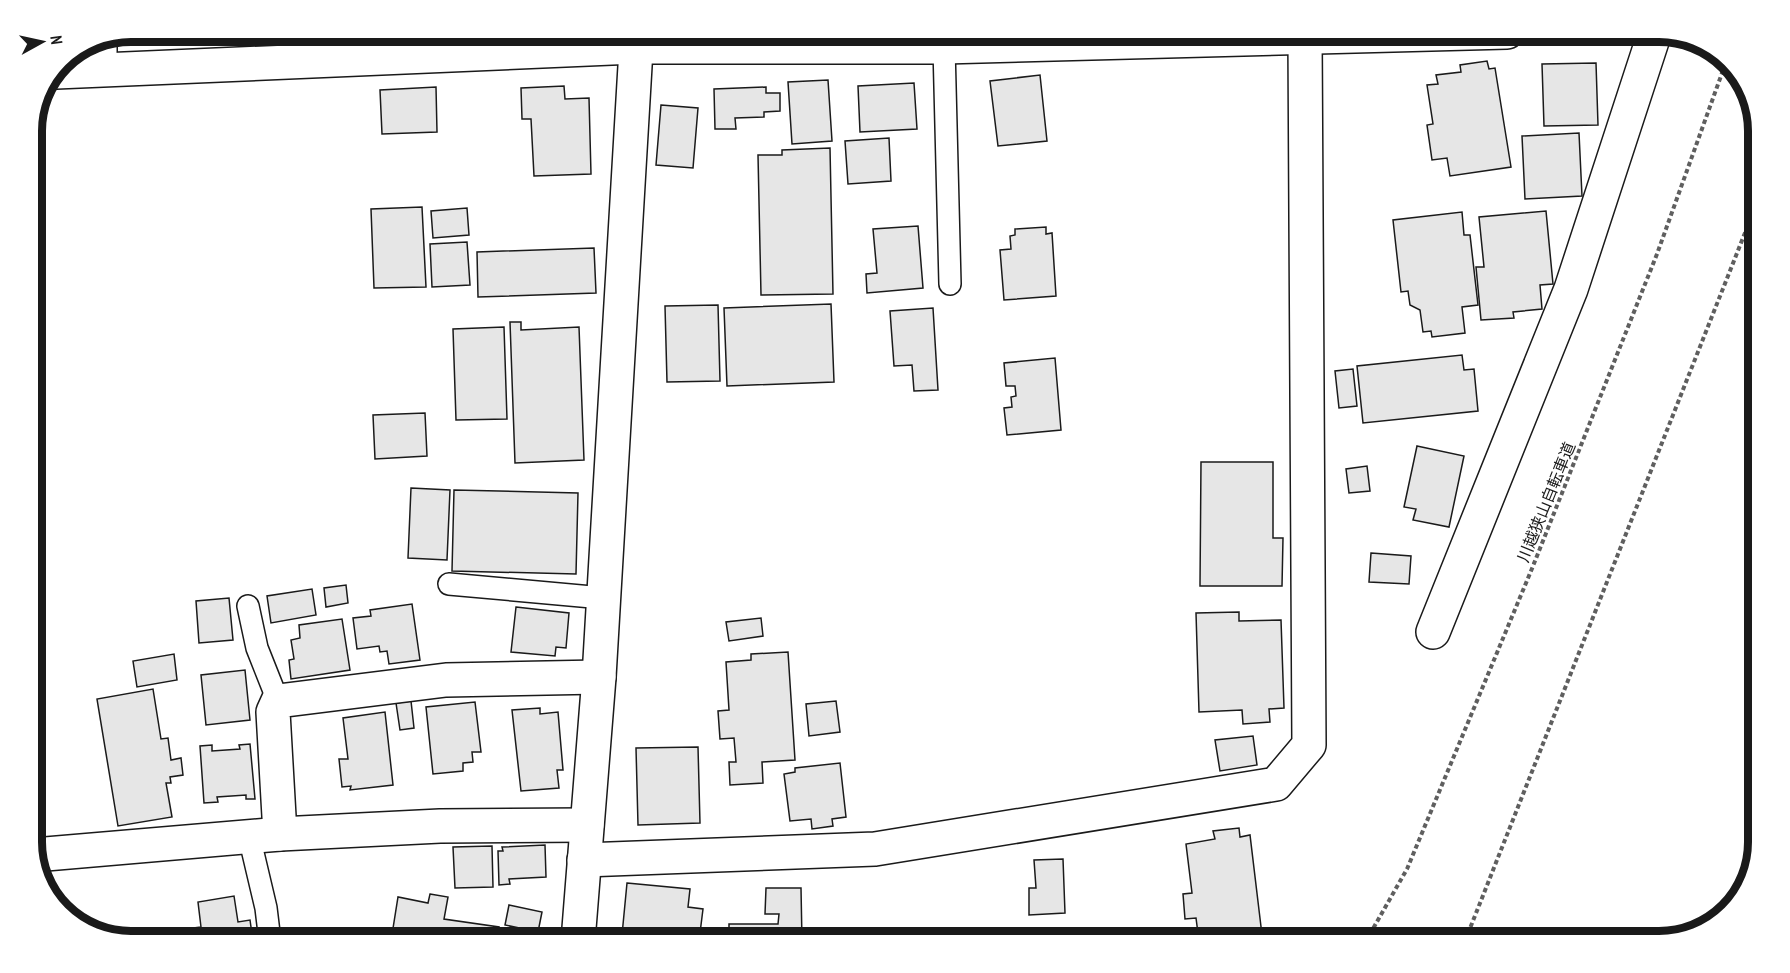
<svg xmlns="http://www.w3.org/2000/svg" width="1790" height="973" viewBox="0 0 1790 973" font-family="'PT Sans Narrow','Noto Sans JP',sans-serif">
  <rect width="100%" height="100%" fill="#fff"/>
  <g fill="#e6e6e6" stroke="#1a1a1a" stroke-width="1.5">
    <polygon points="1487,61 1489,69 1495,68 1511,167 1450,176 1447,158 1432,160 1427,125 1433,124 1427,85 1438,84 1436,75 1461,72 1460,65"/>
    <polygon points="1596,63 1598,125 1544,126 1542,64"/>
    <polygon points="1040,75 1047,141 998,146 990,81"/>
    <polygon points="828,80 832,141 792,144 788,82"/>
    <polygon points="914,83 917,129 860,132 858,86"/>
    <polygon points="564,86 565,99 589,98 591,174 534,176 531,119 522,119 521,88"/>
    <polygon points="436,87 437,132 382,134 380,90"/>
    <polygon points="766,87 766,93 780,93 780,111 764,112 764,117 735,118 736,129 715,129 714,89"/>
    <polygon points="661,105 698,108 693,168 656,165"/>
    <polygon points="1579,133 1582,196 1525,199 1522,136"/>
    <polygon points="889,138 891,181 848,184 845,141"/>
    <polygon points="830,148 833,294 761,295 758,155 782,155 782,150"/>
    <polygon points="422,207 426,287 374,288 371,209"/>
    <polygon points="467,208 469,235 433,238 431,211"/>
    <polygon points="1546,211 1553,284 1540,285 1542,309 1513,312 1514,318 1481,320 1476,267 1484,267 1479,217"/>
    <polygon points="1462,212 1464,235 1470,235 1478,305 1462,307 1465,333 1432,337 1431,331 1423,332 1420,310 1410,305 1408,291 1401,292 1393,220"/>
    <polygon points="918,226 923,288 867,293 866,274 877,273 873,229"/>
    <polygon points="1046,227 1046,234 1052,233 1056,296 1004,300 1000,250 1011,249 1010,236 1015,235 1015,229"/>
    <polygon points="467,242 470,285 432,287 430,244"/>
    <polygon points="594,248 596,293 478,297 477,252"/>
    <polygon points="831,304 834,382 727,386 724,308"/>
    <polygon points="718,305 720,381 667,382 665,306"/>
    <polygon points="933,308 938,390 914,391 912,365 894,366 890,311"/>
    <polygon points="510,322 521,322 521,330 579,327 584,460 515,463"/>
    <polygon points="504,327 507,419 456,420 453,329"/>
    <polygon points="1462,355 1464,370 1474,369 1478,411 1363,423 1357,366"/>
    <polygon points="1055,358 1061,430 1007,435 1004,408 1012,407 1011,397 1016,396 1015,386 1006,386 1004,363"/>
    <polygon points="1353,369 1357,406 1339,408 1335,371"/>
    <polygon points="425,413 427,456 375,459 373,415"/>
    <polygon points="1417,446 1464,456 1449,527 1413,520 1416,509 1404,507"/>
    <polygon points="1201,462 1273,462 1273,538 1283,538 1282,586 1200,586"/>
    <polygon points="1367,466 1370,491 1349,493 1346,469"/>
    <polygon points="411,488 450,490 447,560 408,558"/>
    <polygon points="454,490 578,493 576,574 452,571"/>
    <polygon points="1371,553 1411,556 1409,584 1369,582"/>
    <polygon points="346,585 348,603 326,607 324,588"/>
    <polygon points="312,589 316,615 271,623 267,596"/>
    <polygon points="229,598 233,640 199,643 196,601"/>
    <polygon points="412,604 420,660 389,664 387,651 380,652 379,646 357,649 353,618 371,616 370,610"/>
    <polygon points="516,607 569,613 566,648 556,647 555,656 511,652"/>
    <polygon points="1239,612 1239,621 1281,620 1284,708 1269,709 1270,722 1243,724 1242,710 1199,712 1196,613"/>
    <polygon points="761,618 763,636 729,641 726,622"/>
    <polygon points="342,619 350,670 291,679 289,660 294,659 291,640 300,638 299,625"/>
    <polygon points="788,652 795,760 762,762 763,783 730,785 729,762 736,762 734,738 720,739 718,711 729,710 726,662 751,660 751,654"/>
    <polygon points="174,654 177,680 137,687 133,661"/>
    <polygon points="245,670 250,720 206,725 201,675"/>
    <polygon points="153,689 161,739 168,738 171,760 181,758 183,775 170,777 171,783 166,783 172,817 118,826 97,699"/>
    <polygon points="411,701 414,728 400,730 396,703"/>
    <polygon points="836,701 840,732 809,736 806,704"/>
    <polygon points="475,702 481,752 472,752 473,762 463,763 463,771 433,774 426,707"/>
    <polygon points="540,708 540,714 558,712 563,770 557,770 559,788 521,791 512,710"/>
    <polygon points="385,712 393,785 350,790 351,786 342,787 339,759 348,759 343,718"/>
    <polygon points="1253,736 1257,765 1220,771 1215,740"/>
    <polygon points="250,744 255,799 246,799 246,795 217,797 218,802 204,803 200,746 212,745 212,751 240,749 239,745"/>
    <polygon points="698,747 700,823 638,825 636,748"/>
    <polygon points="840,763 846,817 832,819 833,826 812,829 811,819 790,821 784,774 795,772 795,768"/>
    <polygon points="1239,828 1240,837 1250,835 1262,935 1199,941 1196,918 1185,919 1183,894 1192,893 1186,844 1215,839 1213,831"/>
    <polygon points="545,845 546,877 509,879 510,884 499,885 498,851 503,851 502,847"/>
    <polygon points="492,846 493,887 455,888 453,847"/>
    <polygon points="1063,859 1065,913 1029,915 1029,888 1036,888 1034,860"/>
    <polygon points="627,883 690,889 688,907 703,909 699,941 615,941 615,934 622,935"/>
    <polygon points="766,888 801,888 802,941 729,941 729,924 778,924 779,914 765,914"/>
    <polygon points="430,894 448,897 444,919 499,927 496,941 391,941 398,897 428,903"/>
    <polygon points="234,896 238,922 250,920 253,941 195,941 194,928 201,927 198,902"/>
    <polygon points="509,905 542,912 538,932 505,925"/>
    <polygon points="506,931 533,937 532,941 504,941"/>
  </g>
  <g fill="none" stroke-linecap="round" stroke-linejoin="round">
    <defs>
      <g id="lane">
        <polyline points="106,42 106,70"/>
        <polyline points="944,47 950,284"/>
        <polyline points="449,584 603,598"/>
        <polyline points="248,606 257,648 278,701"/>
        <polyline points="249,836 266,908 270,941"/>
      </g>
      <g id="street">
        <polyline points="56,72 635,47 944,47 1507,32"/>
        <polyline points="1433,632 1571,289 1655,32"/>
        <polyline points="280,834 273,712 278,701 446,680 599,677"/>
        <polyline points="34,855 280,834 440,826 587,825"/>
        <polyline points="584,860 875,849 1276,784 1309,745 1305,36"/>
        <polyline points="578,941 599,677 637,32"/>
      </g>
    </defs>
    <use href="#lane" stroke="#1a1a1a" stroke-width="24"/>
    <use href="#street" stroke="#1a1a1a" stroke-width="36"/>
    <g stroke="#5f5f5f" stroke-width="4" stroke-dasharray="4.5 3" stroke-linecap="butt">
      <polyline points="1366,941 1407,869 1531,571 1657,254 1726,62"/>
      <polyline points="1465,941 1758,200"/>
    </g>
    <use href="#lane" stroke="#fff" stroke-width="21"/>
    <use href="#street" stroke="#fff" stroke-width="33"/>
  </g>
  <g text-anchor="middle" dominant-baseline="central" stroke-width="4.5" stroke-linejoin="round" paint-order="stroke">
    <g font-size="16" fill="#1a1a1a" stroke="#fff">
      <text transform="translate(1546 502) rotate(-68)">川越狭山自転車道</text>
    </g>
  </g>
  <path d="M0 0H1790V973H0ZM131 42H1659A89 89 0 0 1 1748 131V842A89 89 0 0 1 1659 931H131A89 89 0 0 1 42 842V131A89 89 0 0 1 131 42Z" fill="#fff" fill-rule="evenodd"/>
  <path fill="none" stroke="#1a1a1a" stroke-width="8" d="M131 42H1659A89 89 0 0 1 1748 131V842A89 89 0 0 1 1659 931H131A89 89 0 0 1 42 842V131A89 89 0 0 1 131 42Z"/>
  <g transform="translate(42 42) rotate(82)" stroke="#ffffff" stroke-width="4.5" paint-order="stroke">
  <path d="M0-4.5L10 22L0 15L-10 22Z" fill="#1a1a1a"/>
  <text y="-9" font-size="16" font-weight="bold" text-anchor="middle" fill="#1a1a1a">N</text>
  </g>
</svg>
